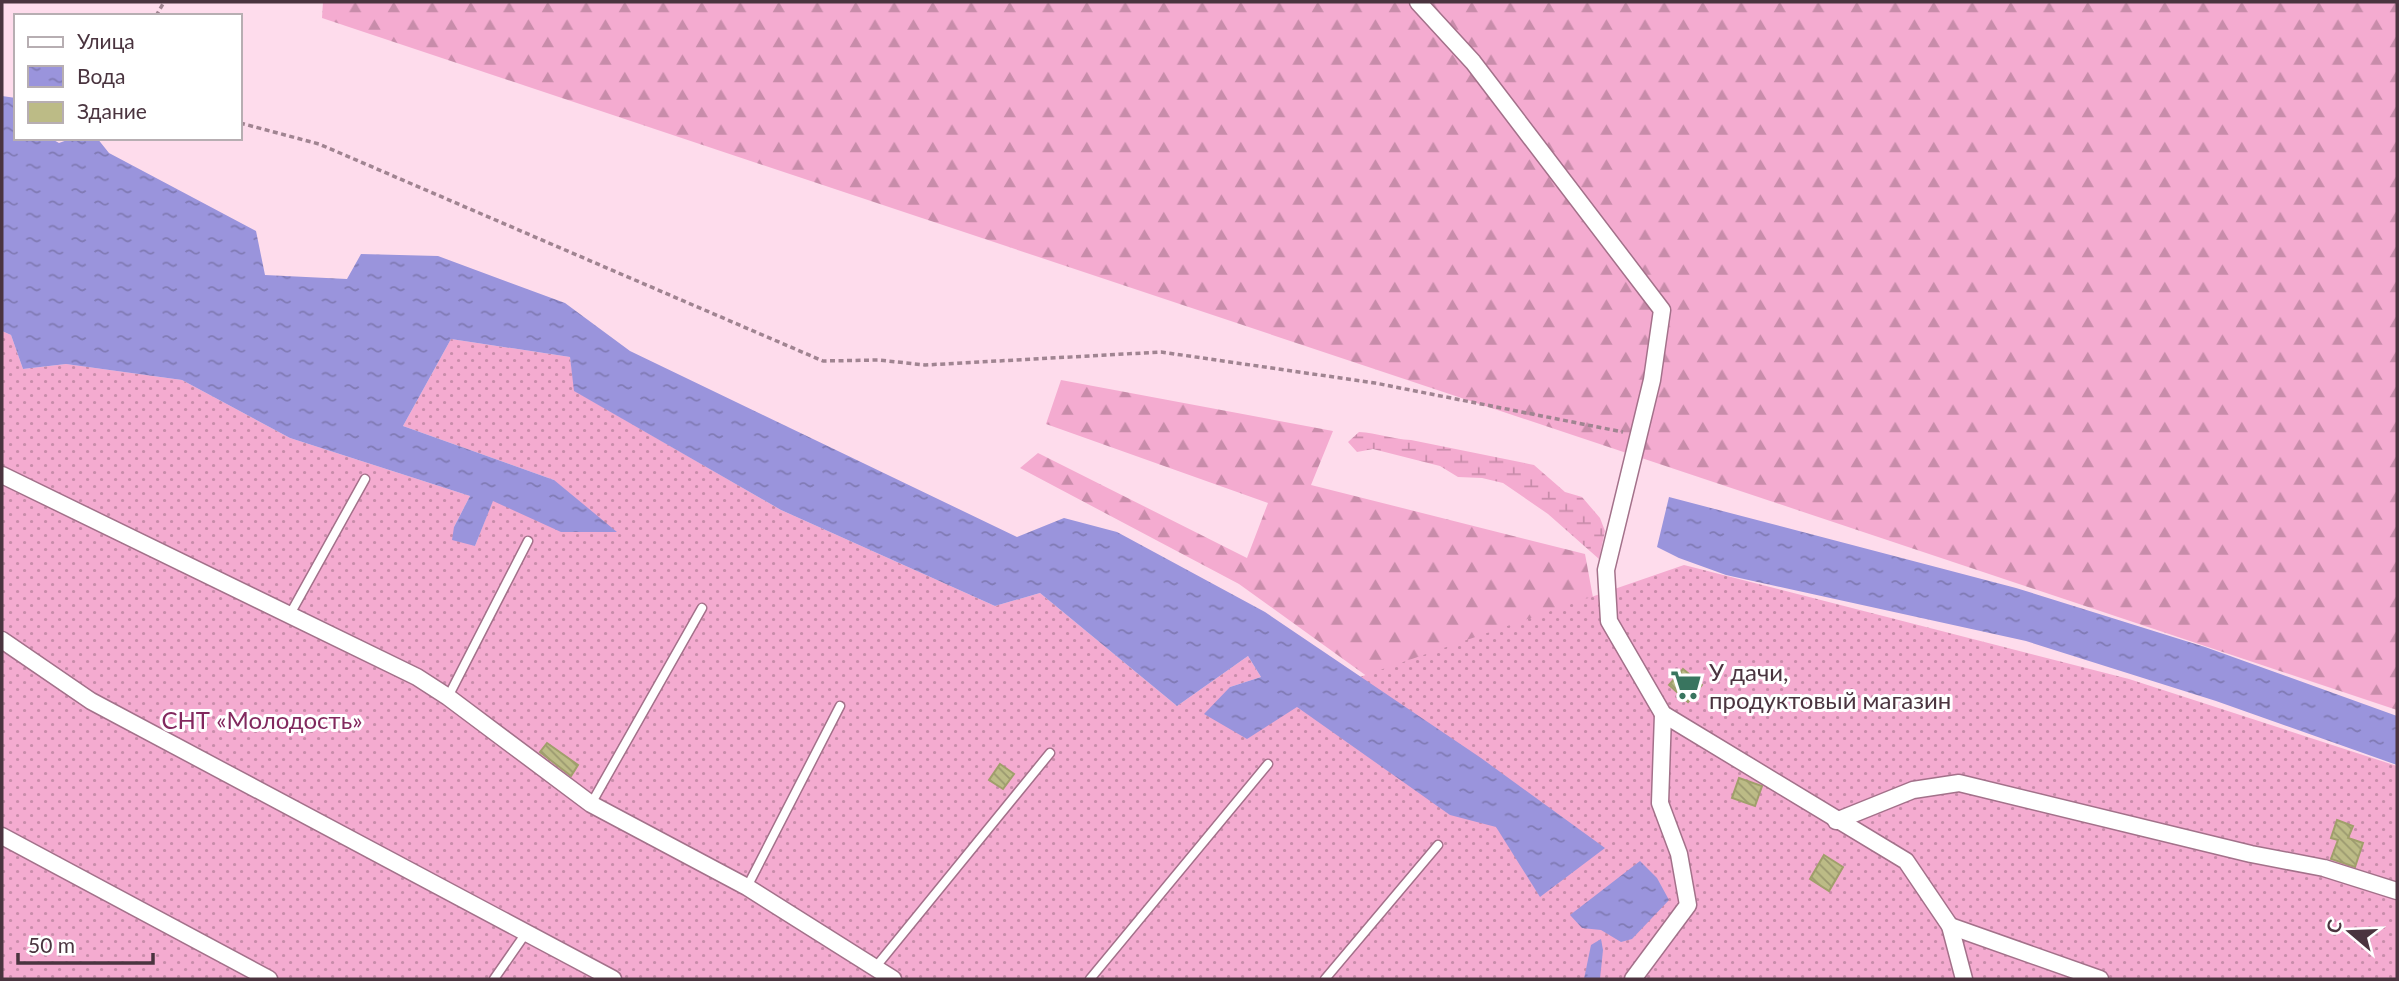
<svg xmlns="http://www.w3.org/2000/svg" width="2399" height="981" viewBox="0 0 2399 981" font-family="Lato,sans-serif">
  <defs>
    <pattern id="forest-firs" width="22" height="20" patternUnits="userSpaceOnUse" patternTransform="scale(1.75)"><rect width="22" height="20" fill="#f4abd0"/><path d="M5 1l3.5 6h-7zM16 11l3.5 6h-7z" fill="#c88caa"/></pattern>
    <pattern id="wetland-marsh" width="20" height="14" patternUnits="userSpaceOnUse" patternTransform="scale(1.75)"><rect width="20" height="14" fill="#f4abd0"/><path d="M1 5h8M5 5V1M11 12h8M15 12V8" fill="none" stroke="#c88caa"/></pattern>
    <pattern id="garden-dots" width="8" height="8" patternUnits="userSpaceOnUse" patternTransform="scale(1.75)"><rect width="8" height="8" fill="#f4abd0"/><path d="M2 2h.1M6 6h.1" fill="none" stroke="#c88caa" stroke-width="1.8" stroke-linecap="round"/></pattern>
    <pattern id="water-ripples" width="26" height="14" patternUnits="userSpaceOnUse" patternTransform="scale(1.75)"><rect width="26" height="14" fill="#9a94dc"/><path d="M2 4q2-2 4 0t4 0M15 11q2-2 4 0t4 0" fill="none" stroke="#807ab4"/></pattern>
    <pattern id="building-back-hatch" width="6" height="6" patternUnits="userSpaceOnUse" patternTransform="scale(1.75)"><rect width="6" height="6" fill="#bcbb86"/><path d="M-1 5l2 2M0 0l6 6M5-1l2 2" fill="none" stroke="#9b996f"/></pattern>
  </defs>
  <rect width="100%" height="100%" fill="#fedcec"/>
  <g fill="url(#forest-firs)">
    <polygon points="323,2 2397,2 2397,710 322,18"/>
    <polygon points="1061,380 1333,431 1311,485 1585,554 1608,679 1666,892 1239,584 1020,468 1038,453 1247,558 1268,503 1046,424"/>
  </g>
  <path fill="url(#wetland-marsh)" d="M1359,432C1377,433 1392,439 1411,440L1534,465L1565,492L1582,497L1600,518L1605,531L1599,559L1548,514L1503,483L1482,478L1458,477L1440,466L1373,449L1357,452L1348,442Z"/>
  <polygon fill="url(#garden-dots)" points="2,331 11,335 23,369 66,364 182,380 290,438 470,496 454,527 475,546 493,500 554,480 403,426 451,339 570,357 575,391 781,510 995,606 1040,593 1177,706 1248,656 1261,677 1230,687 1297,707 1328,688 1684,565 2129,679 2397,766 2397,979 2,979"/>
  <g fill="url(#water-ripples)">
    <polygon points="2,96 16,98 16,138 50,138 59,143 73,138 97,138 109,153 256,231 265,275 347,279 361,254 438,256 565,303 630,351 1017,537 1064,518 1117,532 1265,612 1481,758 1605,848 1540,897 1496,827 1450,815 1297,707 1247,739 1204,714 1230,687 1261,677 1248,656 1177,706 1040,593 995,606 781,510 574,391 570,357 451,339 403,426 554,480 617,532 561,532 493,501 475,546 452,540 454,527 470,496 290,438 182,380 66,364 23,369 11,335 2,331"/>
    <polygon points="1669,497 2016,588 2205,647 2397,716 2397,765 2216,701 2026,641 1726,575 1679,558 1657,547"/>
    <polygon points="1640,861 1657,878 1669,900 1632,939 1621,942 1601,930 1582,928 1570,915"/>
    <polygon points="1601,939 1603,950 1600,979 1584,979 1591,945"/>
  </g>
  <g fill="url(#building-back-hatch)" stroke="#a09f6b" stroke-width="2">
    <polygon points="1683,669 1702,685 1688,702 1669,685"/>
    <polygon points="547,743 578,765 571,776 540,752"/>
    <polygon points="1000,764 1014,774 1003,789 989,780"/>
    <polygon points="1739,778 1762,786 1755,806 1732,798"/>
    <polygon points="2337,820 2353,826 2348,838 2363,843 2355,867 2331,859 2338,840 2331,838"/>
    <polygon points="1824,855 1843,867 1829,891 1810,879"/>
  </g>
  <g fill="none" stroke-linecap="round" stroke-linejoin="round">
    <defs>
      <g id="service">
        <polyline points="289,616 365,479"/>
        <polyline points="448,697 528,541"/>
        <polyline points="591,804 702,608"/>
        <polyline points="747,887 840,706"/>
        <polyline points="874,969 1050,753"/>
        <polyline points="494,979 526,933"/>
        <polyline points="1090,979 1268,764"/>
        <polyline points="1325,979 1438,845"/>
      </g>
      <g id="minor">
        <polyline points="1418,2 1473,62 1662,310 1652,380 1606,570 1609,621 1663,714 1906,861 1950,926 1964,979"/>
        <polyline points="2,475 417,677 448,697 591,804 747,887 893,979"/>
        <polyline points="2,640 91,701 613,979"/>
        <polyline points="1836,821 1913,790 1959,783 2251,854 2324,868 2397,891"/>
        <polyline points="2,836 269,979"/>
        <polyline points="1950,926 2100,979"/>
        <polyline points="1633,979 1688,905 1679,854 1660,803 1663,714"/>
      </g>
    </defs>
    <use href="#service" stroke="#a3718a" stroke-width="11"/>
    <use href="#minor" stroke="#a3718a" stroke-width="19"/>
    <g stroke="#a08491" stroke-width="3.5" stroke-dasharray="5 3.5" stroke-linecap="butt">
      <polyline points="156,16 164,2"/>
      <polyline points="240,123 319,144 823,361 879,360 925,365 1161,352 1375,383 1623,432"/>
    </g>
    <use href="#service" stroke="#fff" stroke-width="8"/>
    <use href="#minor" stroke="#fff" stroke-width="16"/>
  </g>
  <defs>
    <symbol id="supermarket-bare" viewBox="-9 -9 18 18"><path d="M-6-5.5h2.5l.6 2H6L4.5 2H-2.5L-4.4-4H-6ZM-1.5 3.2a1.3 1.3 0 1 0 .1 0ZM3 3.2a1.3 1.3 0 1 0 .1 0Z" fill="#39755f" stroke="#fff" stroke-width="2.5" paint-order="stroke"/></symbol>
  </defs>
  <g fill-rule="evenodd">
    <use href="#supermarket-bare" x="1664" y="663" width="44" height="44"/>
  </g>
  <g text-anchor="middle" dominant-baseline="central" stroke-width="6" stroke-linejoin="round" paint-order="stroke">
    <g font-size="24" fill="#4a343f" stroke="#fff" text-anchor="start">
      <text x="1709" y="671">У дачи,<tspan x="1709" dy="28">продуктовый магазин</tspan></text>
    </g>
    <g font-size="24" fill="#82295e" stroke="#fff">
      <text x="262" y="719">СНТ «Молодость»</text>
    </g>
  </g>
  <rect width="2399" height="981" fill="none" stroke="#4a343f" stroke-width="7"/>
  <rect x="14" y="14" width="228" height="126" fill="#ffffff" stroke="#b7aeb2" stroke-width="2"/>
  <rect x="28" y="37" width="35" height="10" fill="#ffffff" stroke="#b7aeb2" stroke-width="2"/>
  <text x="77" y="49" font-size="21" fill="#4a343f">Улица</text>
  <rect x="28" y="66" width="35" height="21" fill="url(#water-ripples)" stroke="#b7aeb2" stroke-width="2"/>
  <text x="77" y="84" font-size="21" fill="#4a343f">Вода</text>
  <rect x="28" y="102" width="35" height="21" fill="#bcbb86" stroke="#b7aeb2" stroke-width="2"/>
  <text x="77" y="119" font-size="21" fill="#4a343f">Здание</text>
  <g transform="translate(2350 932) rotate(289)" stroke="#ffffff" stroke-width="5" paint-order="stroke">
  <path d="M0-5L12 26L0 18L-12 26Z" fill="#4a343f"/>
  <text y="-10" font-size="19" font-weight="bold" text-anchor="middle" fill="#4a343f">С</text>
  </g>
  <path d="M18 953v10h135v-10" fill="none" stroke="#4a343f" stroke-width="3.5"/>
  <text x="28" y="953" font-size="21" fill="#4a343f" stroke="#ffffff" stroke-width="5" paint-order="stroke">50 m</text>
</svg>
